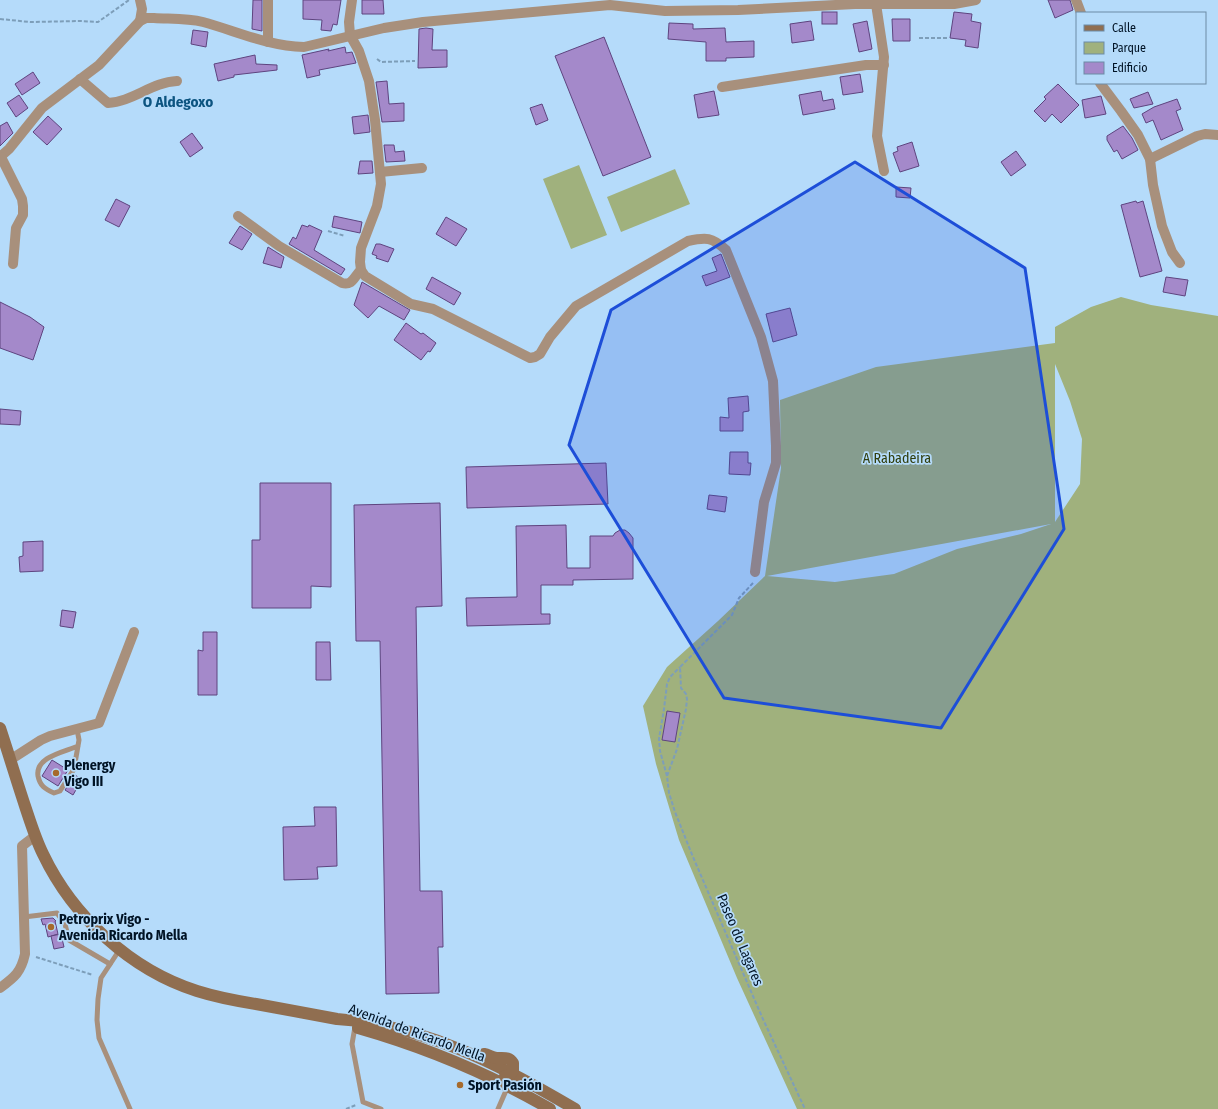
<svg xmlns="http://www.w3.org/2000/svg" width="1218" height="1109" viewBox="0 0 1218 1109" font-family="'Fira Sans Condensed',sans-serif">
  <rect width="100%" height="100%" fill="#b5dbfa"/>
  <g fill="#a0b17d" fill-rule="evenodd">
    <polygon points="579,165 607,235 571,249 543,179"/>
    <polygon points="675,169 690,204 621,232 607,197"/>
    <path d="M1121,297L1151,305L1218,316V1109H797L737,978L679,840L656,764L643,706L667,667L718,621L765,576L781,468L780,400L876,367L1055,343V327L1091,307ZM1055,364L1070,401L1082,439L1080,484L1055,522ZM1051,524L1021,534L957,549L894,574L835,582L767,576Z"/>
  </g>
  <g fill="#a489ca" stroke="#5e447f">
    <polygon points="253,0 262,0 262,31 252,29"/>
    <polygon points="303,0 341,0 337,25 333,24 331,31 321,30 322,20 303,19"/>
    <polygon points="362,0 383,0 384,14 362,14"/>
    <polygon points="1048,0 1070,0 1073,10 1055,18"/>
    <rect x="822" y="12" width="15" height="12"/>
    <polygon points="954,12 972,14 971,21 981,23 978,48 965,46 966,40 950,38"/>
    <polygon points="892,19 910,19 910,41 893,41"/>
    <polygon points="811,21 814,40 792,43 790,24"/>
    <polygon points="867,21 872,49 859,52 853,24"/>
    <polygon points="669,23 693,24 693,29 725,28 726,42 754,41 754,57 726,58 726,61 706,61 706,42 668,39"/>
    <polygon points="426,28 433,29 432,50 447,50 447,67 418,68 419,29"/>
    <polygon points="193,30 208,32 206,47 191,44"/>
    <polygon points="604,37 651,157 603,176 555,56"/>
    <polygon points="345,47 346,53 352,52 356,63 319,70 320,75 307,78 302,55 329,49 328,51"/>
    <polygon points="255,55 256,64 277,65 277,70 234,75 234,77 218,81 214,64"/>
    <polygon points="33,72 40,83 22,95 15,84"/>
    <polygon points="860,74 863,92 843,95 840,77"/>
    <polygon points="387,81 389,104 404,103 404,121 382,122 376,82"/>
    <polygon points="1058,84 1079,105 1061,123 1052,114 1045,122 1034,111 1046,99 1044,97"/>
    <polygon points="714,91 719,115 698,118 694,95"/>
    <polygon points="821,91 823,101 833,99 835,109 803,115 799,95"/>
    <polygon points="1148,92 1153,104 1134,108 1130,99"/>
    <polygon points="19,95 28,108 16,117 7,103"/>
    <polygon points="1101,96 1106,114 1085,118 1082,100"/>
    <polygon points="1177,99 1181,109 1176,111 1183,130 1161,140 1153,120 1146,123 1142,114 1154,107"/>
    <polygon points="542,104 548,120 536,125 530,108"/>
    <polygon points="368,115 370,132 354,134 352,117"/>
    <polygon points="48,116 62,129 47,145 33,132"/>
    <polygon points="7,122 13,133 0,146 0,126"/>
    <polygon points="1123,126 1132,138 1138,150 1122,159 1117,150 1114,152 1107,140 1107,136"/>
    <polygon points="192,133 203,148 190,157 180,142"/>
    <polygon points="912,142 919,166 900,172 893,153 898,151 897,147"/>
    <polygon points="384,145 394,145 395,152 404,151 405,161 386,162"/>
    <polygon points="1016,151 1026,165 1011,176 1001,162"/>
    <polygon points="360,161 372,161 373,173 358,174"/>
    <polygon points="896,187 911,188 910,198 896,197"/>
    <polygon points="116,199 130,206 119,227 105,220"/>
    <polygon points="1136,201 1137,203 1143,201 1162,271 1140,277 1121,205"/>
    <polygon points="334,216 362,222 360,233 332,227"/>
    <polygon points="446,217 467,229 456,246 436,234"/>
    <polygon points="302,225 308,227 309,225 322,231 314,250 345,269 341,275 289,244 293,237 296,239"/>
    <polygon points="240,226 252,234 242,250 229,243"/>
    <polygon points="376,244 380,244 394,249 388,262 376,258 377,256 372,254"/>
    <polygon points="268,247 284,257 281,268 263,263"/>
    <polygon points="721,254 730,277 706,286 702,276 717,271 712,258"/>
    <polygon points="432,277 461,293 454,305 426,289"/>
    <polygon points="1166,277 1188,280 1185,296 1163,292"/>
    <polygon points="362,282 410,310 404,320 379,306 368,318 354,305"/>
    <polygon points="0,302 30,317 44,327 33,360 0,348"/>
    <polygon points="790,308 797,335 773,342 766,314"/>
    <polygon points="406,323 421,334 423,333 436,343 430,352 428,351 421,360 394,340"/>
    <polygon points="748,396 749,411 743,412 743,431 720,431 720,417 729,418 728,398"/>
    <polygon points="0,409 21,411 20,425 0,424"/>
    <polygon points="730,452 748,452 748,463 751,463 750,475 729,474"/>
    <polygon points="606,463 608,504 467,508 466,467"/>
    <polygon points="260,483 331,483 331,587 311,586 311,608 252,608 252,540 260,540"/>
    <polygon points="709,495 727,497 725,512 707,509"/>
    <polygon points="440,503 442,606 416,607 420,891 442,891 443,947 438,947 439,993 386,994 380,641 356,641 354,505"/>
    <polygon points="566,525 567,568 590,568 590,536 613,536 615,533 620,530 625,530 629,533 633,538 633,579 573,580 573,585 541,585 541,614 550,614 550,624 467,626 466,598 517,597 516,526"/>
    <polygon points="43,541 43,571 20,572 19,557 23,556 23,542"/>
    <polygon points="62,610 76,612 73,628 60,626"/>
    <polygon points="203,632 217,632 217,695 198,695 198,650 203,651"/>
    <polygon points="316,642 330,642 331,680 316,680"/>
    <polygon points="667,711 680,713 675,742 662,740"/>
    <polygon points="52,760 68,770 58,786 42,776"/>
    <polygon points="75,775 78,777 77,788 73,795 65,790"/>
    <polygon points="314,807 336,807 337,866 317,867 318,879 284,880 283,827 315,826"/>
    <polygon points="53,918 56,921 55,921 58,934 48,937 45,924 43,925 41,919"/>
    <polygon points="61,934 64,947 54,949 51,936"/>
  </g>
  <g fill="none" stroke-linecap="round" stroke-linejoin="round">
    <g stroke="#7d9eb9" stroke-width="2" stroke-dasharray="4 2" stroke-linecap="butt">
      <polyline points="0,19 30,22 80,21 98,22 129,0"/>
      <polyline points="919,38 948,38"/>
      <polyline points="377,59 381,62 415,61"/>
      <polyline points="328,231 345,236"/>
      <polyline points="753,583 739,598 732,615 680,667 681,688 686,694 687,699 686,709 677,749 667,776 669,793 675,812 693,857 762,1017 805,1109"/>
      <polyline points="667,776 660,751 659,739 664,709 667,684 670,677 680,667"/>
      <polyline points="36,957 93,975"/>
      <polyline points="346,1109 356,1105"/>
    </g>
    <g stroke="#a8907c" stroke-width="5">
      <path d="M77,729L79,740L74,769L60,791L54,793C45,789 40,786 38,776C35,757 64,752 78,746"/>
      <polyline points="24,917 57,913 65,924 69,940 110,964"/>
      <polyline points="120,949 101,978 98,999 97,1020 99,1038 130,1109"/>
      <polyline points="355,1027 352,1044 363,1102 381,1109"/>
      <polyline points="498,1109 508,1086"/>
    </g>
    <g stroke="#a8907c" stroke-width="10">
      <polyline points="140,0 142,9 140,21"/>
      <polyline points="268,0 268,42"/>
      <path d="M352,0L349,22L350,35L359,51L369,81L375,120L381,184L377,206L361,248L360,262L361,270L365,276L411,304L433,309L526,356L530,358L535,357L540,354L550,337L576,306L688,241C706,237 712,237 726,250L761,337L773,381L776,446V463L764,502L755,572"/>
      <polyline points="1076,0 1081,13"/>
      <polyline points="876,4 884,57 877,136 884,171"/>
      <path d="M80,79L108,103C132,102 152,82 177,81"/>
      <polyline points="1100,83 1121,111 1138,135 1150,159 1153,185 1162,226 1172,252 1180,263"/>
      <polyline points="722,87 866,65 884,65"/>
      <path d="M0,157L9,149L42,108L99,65L140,21L146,18H154C170,19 187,18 203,22C236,31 268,46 304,47L384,28L423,22L610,5L665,11L738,10L855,4H954L976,0"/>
      <polyline points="1,157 22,199 23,206 23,215 16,228 13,264"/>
      <polyline points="1150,159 1197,136 1205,134 1218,135"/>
      <polyline points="380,172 422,168"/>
      <path d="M238,216L279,246L342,283C353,286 354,276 361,270"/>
      <polyline points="10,760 41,740 50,736 99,723 134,632"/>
      <path d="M0,988C15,977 21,972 25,954L22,846L35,836"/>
    </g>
    <g stroke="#906e50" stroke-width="12">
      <path d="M0,728C9,755 17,782 26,809C31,824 36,840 43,854C73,917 131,970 197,991C216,997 237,1001 256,1004C283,1009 310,1014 337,1019C424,1025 501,1065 575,1109"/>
      <path d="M358,1028C428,1048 488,1073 550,1109"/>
      <path d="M484,1054C489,1055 494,1058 498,1058C505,1058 509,1057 513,1063V1071L509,1076H505"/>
    </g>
  </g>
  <path fill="#1d4ed8" fill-opacity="0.2" stroke="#1d4ed8" stroke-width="3" stroke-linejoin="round" d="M855,162L1025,268L1064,529L941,728L724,698L569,445L611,310Z"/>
  <g fill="#a66a2c" stroke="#b5dbfa" stroke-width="1.5">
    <circle cx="56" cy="773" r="4"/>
    <circle cx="51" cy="927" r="4"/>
    <circle cx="460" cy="1085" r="4"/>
  </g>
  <g text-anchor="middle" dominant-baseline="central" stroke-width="3.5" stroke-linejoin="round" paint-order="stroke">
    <g font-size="14" fill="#303d0c" stroke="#b5dbfa">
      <text x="897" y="458">A Rabadeira</text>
    </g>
    <g font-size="14" font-weight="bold" fill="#001325" stroke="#b5dbfa" text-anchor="start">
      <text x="64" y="765">Plenergy<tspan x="64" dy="16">Vigo III</tspan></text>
      <text x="59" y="919">Petroprix Vigo -<tspan x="59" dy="16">Avenida Ricardo Mella</tspan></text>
      <text x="468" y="1085">Sport Pasión</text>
    </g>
    <g font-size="14" fill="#001325" stroke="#b5dbfa">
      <text transform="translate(740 940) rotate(67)">Paseo do Lagares</text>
      <text transform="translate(417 1033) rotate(20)">Avenida de Ricardo Mella</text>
    </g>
    <g font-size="15" font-weight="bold" fill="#0c5480" stroke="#b5dbfa">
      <text x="178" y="102">O Aldegoxo</text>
    </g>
  </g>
  <rect x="1076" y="12" width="130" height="72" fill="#b5dbfa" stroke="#6d8ba5"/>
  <rect x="1084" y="25" width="20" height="6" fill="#906e50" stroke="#6d8ba5"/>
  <text x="1112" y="32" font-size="12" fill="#001325">Calle</text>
  <rect x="1084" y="42" width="20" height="12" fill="#a0b17d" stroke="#6d8ba5"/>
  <text x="1112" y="52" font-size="12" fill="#001325">Parque</text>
  <rect x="1084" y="62" width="20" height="12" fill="#a489ca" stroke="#6d8ba5"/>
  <text x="1112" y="72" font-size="12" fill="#001325">Edificio</text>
</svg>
